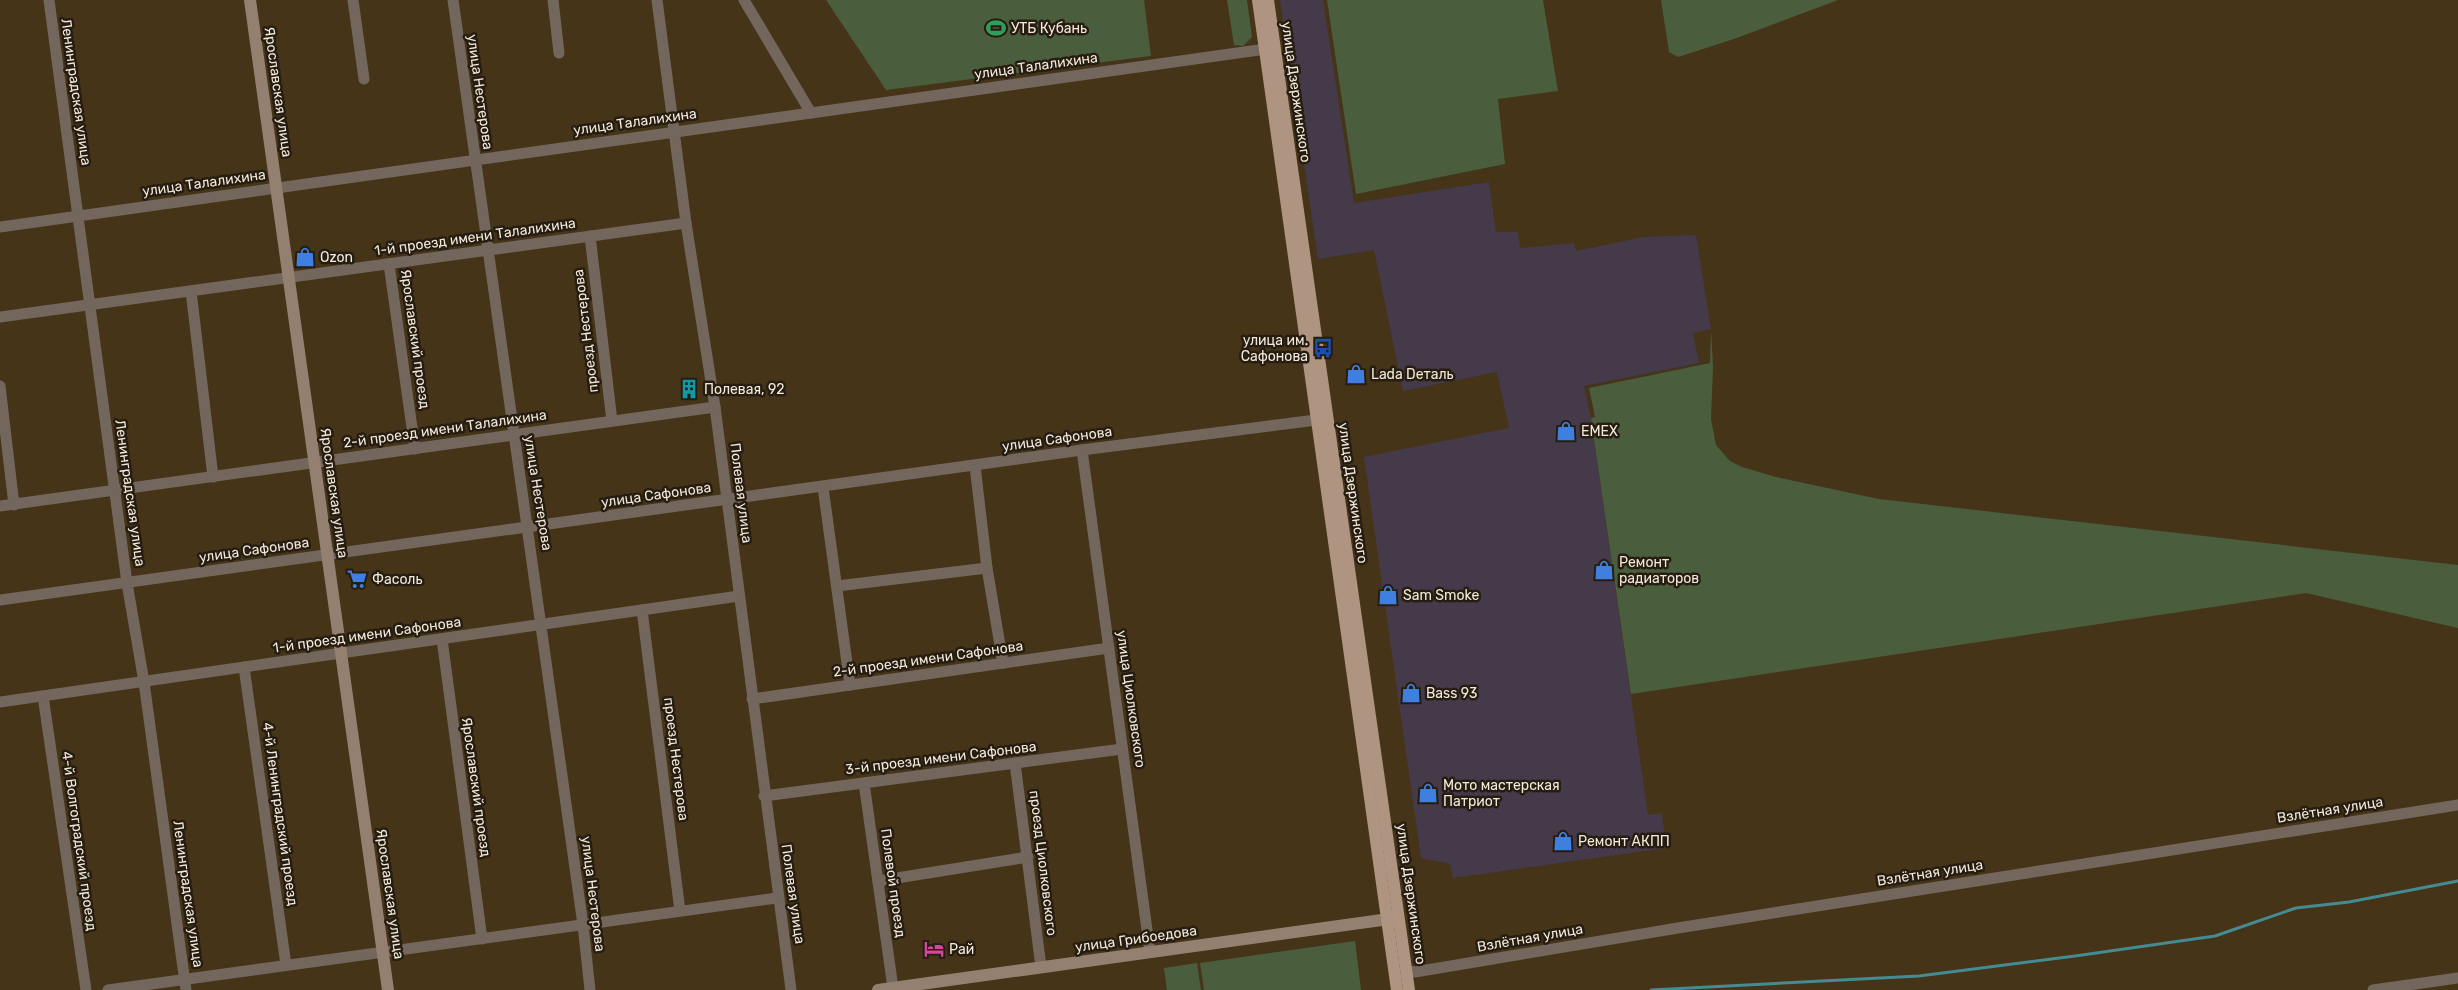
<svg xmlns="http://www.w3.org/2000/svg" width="2458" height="990" viewBox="0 0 2458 990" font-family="Rubik,sans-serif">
  <rect width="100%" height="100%" fill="#453418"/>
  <polygon fill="#453a4a" points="1280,0 1323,0 1354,203 1489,182 1496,232 1518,232 1520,248 1574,243 1576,251 1643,237 1696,235 1711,329 1693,333 1699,363 1584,386 1591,418 1648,815 1662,813 1666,848 1453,878 1450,864 1421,858 1364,457 1509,428 1497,372 1403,391 1374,250 1318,259"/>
  <g fill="#4a5e3e">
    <polygon points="826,0 1144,0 1151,56 886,90"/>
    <polygon points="1227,0 1247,0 1252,37 1243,46 1234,45"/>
    <polygon points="1327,0 1543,0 1558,91 1498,99 1505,164 1356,194"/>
    <polygon points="1661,0 1838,0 1734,39 1678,57 1669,52"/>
    <polygon points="1711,329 1713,367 1711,419 1716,445 1730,461 1742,467 1776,477 1879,499 2458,565 2458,628 2306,593 1631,694 1591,418 1595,417 1589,388 1710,363"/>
    <polygon points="1355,941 1361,990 1204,990 1200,963"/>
    <polygon points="1197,963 1201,990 1167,990 1164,968"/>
  </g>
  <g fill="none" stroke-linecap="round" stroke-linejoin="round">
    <polyline stroke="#448b93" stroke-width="3" points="1651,990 1919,976 2075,956 2215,936 2296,908 2349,902 2458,881"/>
    <g stroke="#73665d" stroke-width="11">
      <polyline points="49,0 127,583 144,682 186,990"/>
      <polyline points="353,0 364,79"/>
      <polyline points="453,0 583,925 590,990"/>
      <polyline points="553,0 559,53"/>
      <polyline points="657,0 686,223 715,407 791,990"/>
      <polyline points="744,0 811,113"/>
      <polyline points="0,227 1273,48"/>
      <polyline points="590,236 612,421"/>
      <polyline points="389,264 415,449"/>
      <polyline points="191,291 213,477"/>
      <polyline points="0,317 686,223"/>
      <polyline points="0,386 14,505"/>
      <polyline points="1082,450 1150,952"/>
      <polyline points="975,466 987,568 1003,663"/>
      <polyline points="823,487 850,685"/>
      <polyline points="0,506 715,407"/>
      <polyline points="837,586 987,568"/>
      <polyline points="0,600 1082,450 1316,420"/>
      <polyline points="642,610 680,911"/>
      <polyline points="442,639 482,939"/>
      <polyline points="244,667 286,965"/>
      <polyline points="43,696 86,990"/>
      <polyline points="752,699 1109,648"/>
      <polyline points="0,702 739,596"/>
      <polyline points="1015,763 1041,967"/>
      <polyline points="864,783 893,988"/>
      <polyline points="764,796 1122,749"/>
      <polyline points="878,881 1028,857"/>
      <polyline points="1407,971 1415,972 1684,927 2458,805"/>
      <polyline points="108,990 777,898"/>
      <polyline points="2373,990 2458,978"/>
    </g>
    <g stroke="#948071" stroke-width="12">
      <polyline points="250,0 388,990"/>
      <polyline points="878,990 1396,918"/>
    </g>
    <g stroke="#ae9481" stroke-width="12">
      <polyline points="1258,0 1397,990"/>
      <polyline points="1268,0 1409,990"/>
    </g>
  </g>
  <defs>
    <symbol id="stadium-bare" viewBox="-9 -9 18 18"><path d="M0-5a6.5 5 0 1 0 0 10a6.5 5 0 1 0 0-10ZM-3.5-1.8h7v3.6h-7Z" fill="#2e9e5b" stroke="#251d11" stroke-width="2.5" paint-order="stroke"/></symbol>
    <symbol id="shop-bare" viewBox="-9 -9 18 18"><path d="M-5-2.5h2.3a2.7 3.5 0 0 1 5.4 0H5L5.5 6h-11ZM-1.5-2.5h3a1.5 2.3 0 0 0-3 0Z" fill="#3f7fe0" stroke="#251d11" stroke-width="2.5" paint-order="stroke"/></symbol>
    <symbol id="bus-bare" viewBox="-9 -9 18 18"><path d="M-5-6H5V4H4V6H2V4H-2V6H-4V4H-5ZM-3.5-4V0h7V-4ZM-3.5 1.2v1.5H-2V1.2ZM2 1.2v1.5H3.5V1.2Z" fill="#1a4fb4" stroke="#251d11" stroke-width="2.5" paint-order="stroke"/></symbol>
    <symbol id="building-bare" viewBox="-9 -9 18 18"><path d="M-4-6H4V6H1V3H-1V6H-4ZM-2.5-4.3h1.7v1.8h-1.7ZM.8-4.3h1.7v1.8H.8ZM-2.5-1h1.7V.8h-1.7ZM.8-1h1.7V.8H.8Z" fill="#0f9aa8" stroke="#251d11" stroke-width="2.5" paint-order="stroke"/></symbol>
    <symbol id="supermarket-bare" viewBox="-9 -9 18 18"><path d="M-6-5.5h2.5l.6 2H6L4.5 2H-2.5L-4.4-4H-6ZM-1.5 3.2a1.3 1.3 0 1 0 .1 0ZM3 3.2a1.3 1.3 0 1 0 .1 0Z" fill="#3f7fe0" stroke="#251d11" stroke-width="2.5" paint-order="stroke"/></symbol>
    <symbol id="hotel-bare" viewBox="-9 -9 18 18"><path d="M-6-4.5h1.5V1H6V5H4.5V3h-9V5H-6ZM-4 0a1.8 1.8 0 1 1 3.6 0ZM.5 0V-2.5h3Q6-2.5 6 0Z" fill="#d1479c" stroke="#251d11" stroke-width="2.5" paint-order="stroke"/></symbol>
  </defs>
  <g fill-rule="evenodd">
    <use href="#stadium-bare" x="982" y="14" width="28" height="28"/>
    <use href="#shop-bare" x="291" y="243" width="28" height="28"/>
    <use href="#bus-bare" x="1309" y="334" width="28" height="28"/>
    <use href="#shop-bare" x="1342" y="360" width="28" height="28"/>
    <use href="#building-bare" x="675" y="375" width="28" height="28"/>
    <use href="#shop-bare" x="1552" y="417" width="28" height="28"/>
    <use href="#shop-bare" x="1590" y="556" width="28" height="28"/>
    <use href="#supermarket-bare" x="343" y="565" width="28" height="28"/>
    <use href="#shop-bare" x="1374" y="581" width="28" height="28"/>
    <use href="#shop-bare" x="1397" y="679" width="28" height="28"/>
    <use href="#shop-bare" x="1414" y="779" width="28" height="28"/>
    <use href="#shop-bare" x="1549" y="827" width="28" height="28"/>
    <use href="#hotel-bare" x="920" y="935" width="28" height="28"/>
  </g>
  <g text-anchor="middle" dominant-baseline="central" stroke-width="5" stroke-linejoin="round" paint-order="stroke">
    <g font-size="14" fill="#f4e9d9" stroke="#251d11" text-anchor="start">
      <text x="1011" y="28">УТБ Кубань</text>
      <text x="320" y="257">Ozon</text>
      <text x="1308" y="340" text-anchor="end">улица им.<tspan x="1308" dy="16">Сафонова</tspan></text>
      <text x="1371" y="374">Lada Dеталь</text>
      <text x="704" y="389">Полевая, 92</text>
      <text x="1581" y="431">EMEX</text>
      <text x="1619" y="562">Ремонт<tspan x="1619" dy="16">радиаторов</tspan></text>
      <text x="372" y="579">Фасоль</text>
      <text x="1403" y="595">Sam Smoke</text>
      <text x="1426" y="693">Bass 93</text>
      <text x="1443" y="785">Мото мастерская<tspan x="1443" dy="16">Патриот</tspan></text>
      <text x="1578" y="841">Ремонт АКПП</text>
      <text x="949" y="949">Рай</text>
    </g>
    <g font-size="14" fill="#f4e9d9" stroke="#251d11">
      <text transform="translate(1036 66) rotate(-8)">улица Талалихина</text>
      <text transform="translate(76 92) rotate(82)">Ленинградская улица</text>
      <text transform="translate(278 92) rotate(82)">Ярославская улица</text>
      <text transform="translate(480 92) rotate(82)">улица Нестерова</text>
      <text transform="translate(1296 92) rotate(82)">улица Дзержинского</text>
      <text transform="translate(635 122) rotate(-8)">улица Талалихина</text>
      <text transform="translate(204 183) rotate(-8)">улица Талалихина</text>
      <text transform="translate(475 237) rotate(-8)">1-й проезд имени Талалихина</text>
      <text transform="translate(586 331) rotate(-97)">проезд Нестерова</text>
      <text transform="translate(415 339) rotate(82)">Ярославский проезд</text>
      <text transform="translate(445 429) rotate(-8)">2-й проезд имени Талалихина</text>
      <text transform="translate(1057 439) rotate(-8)">улица Сафонова</text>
      <text transform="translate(130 493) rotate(82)">Ленинградская улица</text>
      <text transform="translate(334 493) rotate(82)">Ярославская улица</text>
      <text transform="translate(538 493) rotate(81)">улица Нестерова</text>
      <text transform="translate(741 493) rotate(83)">Полевая улица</text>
      <text transform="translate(1353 493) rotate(82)">улица Дзержинского</text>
      <text transform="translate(656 495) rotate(-8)">улица Сафонова</text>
      <text transform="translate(254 550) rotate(-8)">улица Сафонова</text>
      <text transform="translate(367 635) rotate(-8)">1-й проезд имени Сафонова</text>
      <text transform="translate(928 659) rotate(-8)">2-й проезд имени Сафонова</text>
      <text transform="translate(1131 699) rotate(82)">улица Циолковского</text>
      <text transform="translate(941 758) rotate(-7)">3-й проезд имени Сафонова</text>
      <text transform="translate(676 759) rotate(83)">проезд Нестерова</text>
      <text transform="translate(476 787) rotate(82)">Ярославский проезд</text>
      <text transform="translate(2330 810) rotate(-9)">Взлётная улица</text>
      <text transform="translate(280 814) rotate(82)">4-й Ленинградский проезд</text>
      <text transform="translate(79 841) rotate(82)">4-й Волгоградский проезд</text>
      <text transform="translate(1043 863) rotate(83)">проезд Циолковского</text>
      <text transform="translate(1930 873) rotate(-9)">Взлётная улица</text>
      <text transform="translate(893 883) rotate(82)">Полевой проезд</text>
      <text transform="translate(188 894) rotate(82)">Ленинградская улица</text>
      <text transform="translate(390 894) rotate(82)">Ярославская улица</text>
      <text transform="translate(593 894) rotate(83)">улица Нестерова</text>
      <text transform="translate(793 894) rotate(82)">Полевая улица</text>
      <text transform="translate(1411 894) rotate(82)">улица Дзержинского</text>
      <text transform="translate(1530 938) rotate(-10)">Взлётная улица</text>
      <text transform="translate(1136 939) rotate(-8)">улица Грибоедова</text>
    </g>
  </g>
</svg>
